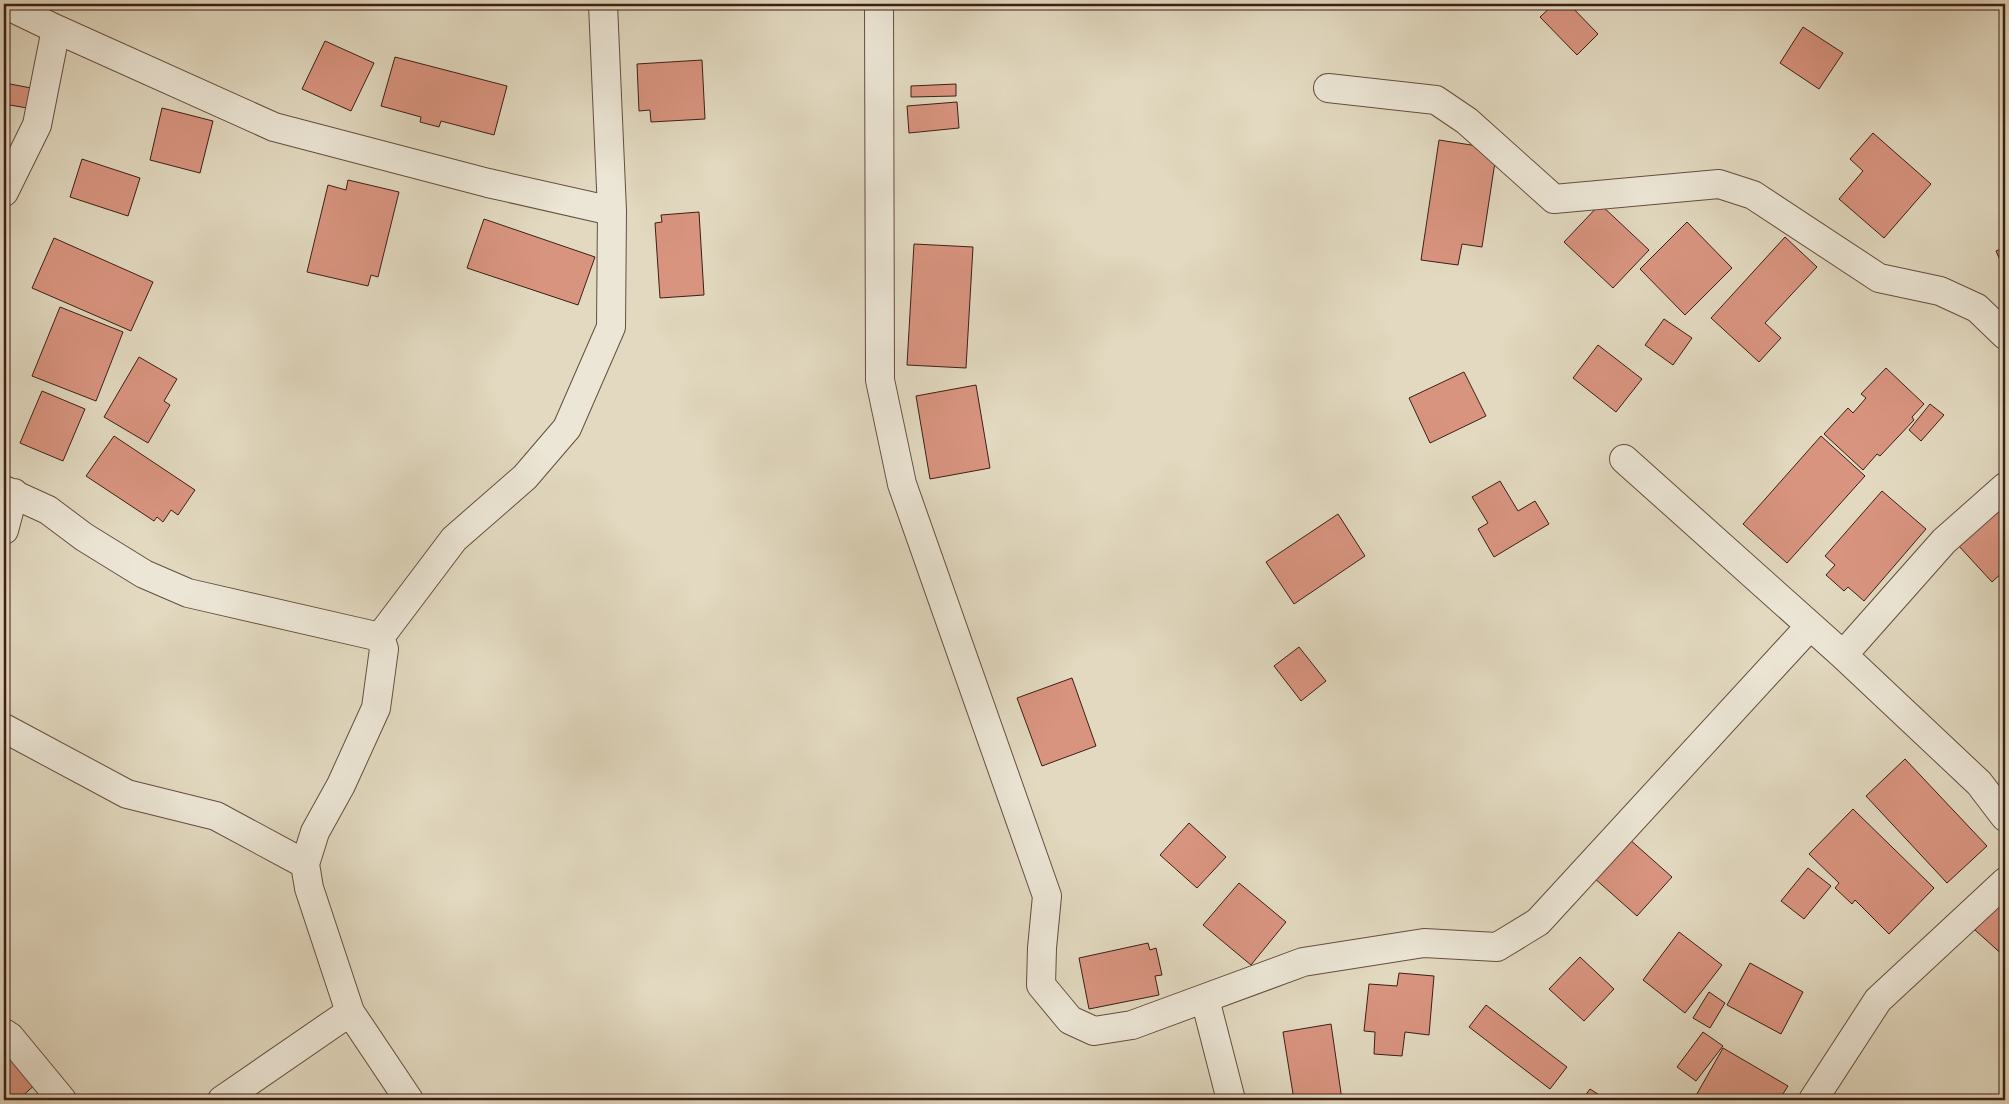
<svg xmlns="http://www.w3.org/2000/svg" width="2009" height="1104" viewBox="0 0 2009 1104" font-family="'IM FELL English',serif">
	<rect width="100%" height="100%" fill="#e2d9c0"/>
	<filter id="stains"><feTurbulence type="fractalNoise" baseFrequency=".004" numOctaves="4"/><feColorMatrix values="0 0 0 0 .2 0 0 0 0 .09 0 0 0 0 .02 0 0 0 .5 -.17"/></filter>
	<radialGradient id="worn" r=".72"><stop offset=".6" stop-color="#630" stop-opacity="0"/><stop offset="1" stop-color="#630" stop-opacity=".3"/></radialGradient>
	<!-- building -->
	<path fill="#d99480" stroke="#3c1f14" d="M41,4H65L63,10Z
		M1554,4H1569L1598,34L1577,55L1540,17Z
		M1803,27L1843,53L1819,89L1780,63Z
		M325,41L374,63L351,111L302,89Z
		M395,57L507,86L494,135L441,121L439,127L420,122L421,117L381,106Z
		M702,60L705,119L651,122L650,110L639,111L637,64Z
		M5,83L31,88L27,108L4,104Z
		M956,84V96L911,97V86Z
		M957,102L959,128L909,133L907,106Z
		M162,108L213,121L200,173L150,160Z
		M1873,133L1931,184L1884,238L1839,199L1863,171L1850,159Z
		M1439,140L1497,149L1482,247L1462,244L1458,265L1421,260Z
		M82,159L140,178L128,216L70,197Z
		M348,180L399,192L378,277L371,275L368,286L307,272L328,185L346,190Z
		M1600,204L1649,250L1613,288L1564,242Z
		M699,212L704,295L660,298L655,223L662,222L661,215Z
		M484,219L595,257L578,305L467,268Z
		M1687,222L1732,268L1685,315L1640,269Z
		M1785,237L1817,267L1765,323L1781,338L1759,362L1711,318Z
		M54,238L153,282L131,331L32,288Z
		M914,244L973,247L966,368L907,365Z
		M2005,247V271L1996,251Z
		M60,307L123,332L96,401L32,376Z
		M1664,319L1692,338L1673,365L1645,345Z
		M1598,345L1642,379L1616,412L1573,378Z
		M139,357L177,379L164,401L170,405L148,443L104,417Z
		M1886,368L1924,404L1912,417L1914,420L1880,456L1877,454L1863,470L1824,434L1848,408L1853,413L1866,398L1861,394Z
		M1464,372L1486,416L1430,443L1409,398Z
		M976,385L990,468L930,479L916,396Z
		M42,391L85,409L63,461L20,443Z
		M1930,404L1944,415L1921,441L1909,430Z
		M114,436L195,490L178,515L171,510L163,522L157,517L154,521L86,476Z
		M1821,436L1865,476L1787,563L1743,524Z
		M1500,481L1518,511L1535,501L1549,524L1494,557L1478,529L1488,523L1472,497Z
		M1882,491L1926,529L1864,601L1848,587L1844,591L1826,575L1835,565L1825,556Z
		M2005,499V570L1992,582L1957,544Z
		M1338,514L1365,556L1294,604L1266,562Z
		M1299,647L1326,681L1301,701L1274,666Z
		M1072,678L1096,746L1042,766L1017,698Z
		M1905,759L1987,846L1947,883L1866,796Z
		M1853,809L1934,888L1889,934L1855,900L1852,904L1835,888L1839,883L1809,854Z
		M1189,823L1226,857L1197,888L1160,855Z
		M1628,838L1672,877L1637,916L1593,877Z
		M1808,868L1831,886L1804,919L1781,901Z
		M1239,883L1286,922L1251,965L1203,925Z
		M2005,895V957L1975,930Z
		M1679,932L1722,965L1685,1013L1643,980Z
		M1148,943L1150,950L1156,948L1162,975L1155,976L1159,995L1089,1009L1079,958Z
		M1580,957L1614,989L1584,1021L1549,989Z
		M1750,963L1803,992L1781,1034L1727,1005Z
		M1399,973L1434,976L1429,1035L1405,1032L1402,1056L1374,1054L1375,1032L1364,1031L1369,984L1397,986Z
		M1709,992L1725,1003L1710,1028L1693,1018Z
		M1486,1005L1567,1067L1550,1089L1469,1027Z
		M1331,1024L1342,1100H1294L1283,1032Z
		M1703,1032L1723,1046L1696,1081L1677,1067Z
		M4,1046L38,1082L18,1100H4Z
		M1723,1048L1788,1086L1779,1100H1697L1694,1099Z
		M1590,1089L1607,1100H1582Z"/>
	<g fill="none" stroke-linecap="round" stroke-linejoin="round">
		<defs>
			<path id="street" d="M4,4L56,29
				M879,4L880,380L902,484L1047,896L1042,948L1041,985L1070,1020L1094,1031L1132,1025L1303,962L1424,943L1497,947L1538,922L1810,626
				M1328,88L1436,100L1467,121L1554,199L1719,184L1753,195L1879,278L1940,291L1977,308L2005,335
				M4,192L37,125L56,29L274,127L488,183L612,211
				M1624,459L1843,655L1979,783L2005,817
				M4,490L48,510L84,537L144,574L188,593L380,637L454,539L525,477L567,428L611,327L612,211L603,4
				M4,530L14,493
				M380,637L384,649L376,708L341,785L315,832L305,864L309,888L350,1012L409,1100
				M1843,655L1944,541L2005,487
				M4,728L127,794L216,816L305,864
				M1205,999L1231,1100
				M4,1033L10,1037L62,1100
				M222,1100L350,1012
				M1813,1100L1878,1000L2005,882"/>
		</defs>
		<!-- street casing -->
		<use href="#street" stroke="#664e3f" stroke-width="30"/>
		<!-- street -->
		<use href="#street" stroke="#ece6d6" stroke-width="28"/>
	</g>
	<!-- margin -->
	<rect width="2009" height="1104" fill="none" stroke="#e2d9c0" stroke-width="20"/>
	<rect x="5" y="5" width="1999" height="1094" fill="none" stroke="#3c1f14" stroke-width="2.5"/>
	<rect x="10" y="10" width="1989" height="1084" fill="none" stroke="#3c1f14"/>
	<rect width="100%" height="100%" filter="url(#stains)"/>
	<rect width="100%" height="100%" fill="url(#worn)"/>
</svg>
